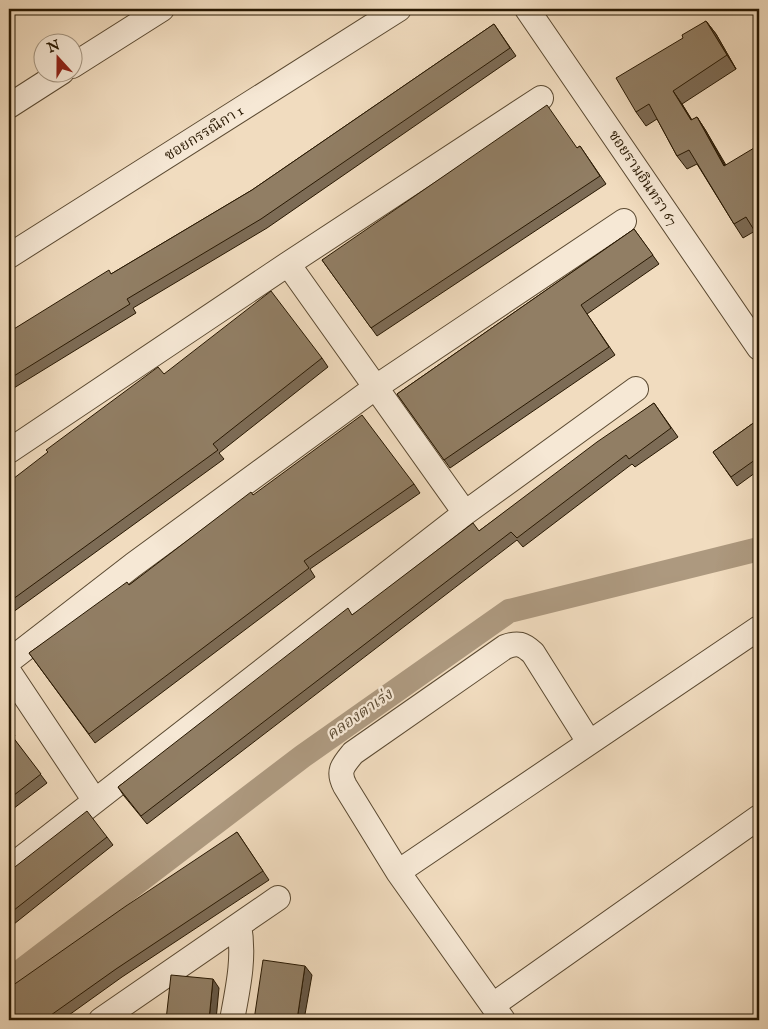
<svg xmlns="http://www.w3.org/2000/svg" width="768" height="1029" viewBox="0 0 768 1029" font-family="'IM FELL English','Noto Serif Thai',serif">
	<rect width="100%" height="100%" fill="#f1dcbf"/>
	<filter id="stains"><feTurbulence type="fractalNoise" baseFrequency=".004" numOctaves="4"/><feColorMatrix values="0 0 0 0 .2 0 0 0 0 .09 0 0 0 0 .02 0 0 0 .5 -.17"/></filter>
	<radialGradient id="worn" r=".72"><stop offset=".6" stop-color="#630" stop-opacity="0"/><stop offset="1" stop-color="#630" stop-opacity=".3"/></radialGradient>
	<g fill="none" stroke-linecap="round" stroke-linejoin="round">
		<!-- canal -->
		<path stroke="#ad997f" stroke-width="24" d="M9,980L303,756L509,611L759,549"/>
		<defs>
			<path id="minor" d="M527,9L759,348
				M72,66L162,9
				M9,106L62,72
				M9,256L399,9
				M288,264L465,513
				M9,451L288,264L541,98
				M9,661L133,565L376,387L624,221
				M9,672L95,801
				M9,868L465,513L636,389
				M398,872L759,628
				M493,1005L759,817
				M101,1020L278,898
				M232,1020C238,988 245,957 239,925
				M503,1020L398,872L345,786C337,771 343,765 353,753L505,647C518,642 523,644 533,653L589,742"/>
		</defs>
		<!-- minor casing -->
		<use href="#minor" stroke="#5a4931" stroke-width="26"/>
		<!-- minor -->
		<use href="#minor" stroke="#f6e8d5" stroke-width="24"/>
	</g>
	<!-- wall -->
	<path fill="#7d6c56" stroke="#281802" d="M706,21L716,34L736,69L682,104L692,120L697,117L706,131L726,165L755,231L743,238L734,224L697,164L687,169L677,156L657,119L646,126L636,112L683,38Z
		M494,24L516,56L267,228L133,308L136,313L9,391V332L111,274L252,190Z
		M580,146L606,184L377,336L322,260L577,148Z
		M634,229L659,264L587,314L615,355L450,468L397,394Z
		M322,358L328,367L219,453L224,459L9,615V482L164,374Z
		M654,403L678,437L635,467L632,464L523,547L517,540L147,824L124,796L118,787L352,615L479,531Z
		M759,419V470L737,486L713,452Z
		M414,484L420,493L310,569L315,577L95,743L29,653L129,585L253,495Z
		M9,727L15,736L13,738L47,783L9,812Z
		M237,832L269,880L122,977L62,1020H9Z
		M107,837L113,845L9,928V871Z"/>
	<!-- shaded-wall -->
	<path fill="#665846" stroke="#281802" d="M706,21L716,34L736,69L727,55Z
		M673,91L682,104L700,134L691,120Z
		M697,117L706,131L733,180L724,166Z
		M305,966L312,975L304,1020H297Z
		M213,979L219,988L216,1020H209Z"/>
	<!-- building -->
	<path fill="#917e64" stroke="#281802" d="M706,21L727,55L673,91L691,120L697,117L724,166L759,145V238L746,217L734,224L689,150L677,156L649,104L636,112L616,78L683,38L682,35Z
		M494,24L510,48L261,219L127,299L130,304L9,379V332L109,270L111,274L252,190Z
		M547,105L577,148L580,146L600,176L371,328L322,260Z
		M634,229L653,255L581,305L609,347L444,460L397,394Z
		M271,291L322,358L213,444L218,450L9,602V482L48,452L46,450L158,367L164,374Z
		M654,403L671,428L629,459L626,455L517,538L511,532L141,816L118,787L348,608L352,615L473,523L479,531L597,442Z
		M362,415L414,484L304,561L309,568L89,734L29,653L127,582L129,585L251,492L253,495Z
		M759,419V457L731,477L713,452Z
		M9,732L41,774L9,799Z
		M87,811L107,837L9,914V871L11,870Z
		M237,832L263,871L116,969L44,1020H9V988L126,906Z
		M263,960L305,966L297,1020H254Z
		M171,975L213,979L209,1020H166Z"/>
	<g text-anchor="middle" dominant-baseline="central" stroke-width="4.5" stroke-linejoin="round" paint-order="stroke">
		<!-- street labels -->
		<g font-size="15" fill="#281802" stroke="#f6e8d5">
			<text transform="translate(204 133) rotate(-32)">ซอยกรรณิกา 1</text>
			<text transform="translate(643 178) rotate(56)">ซอยรามอินทรา 67</text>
		</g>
		<!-- water labels -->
		<g font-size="16" font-style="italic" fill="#5d4c34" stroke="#f6e8d5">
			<text transform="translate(360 715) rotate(-35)">คลองตาเร่ง</text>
		</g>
	</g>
	<!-- margin -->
	<rect width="768" height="1029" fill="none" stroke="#f1dcbf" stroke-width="30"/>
	<rect x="10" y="10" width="748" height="1009" fill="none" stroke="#281802" stroke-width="2.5"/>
	<rect x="15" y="15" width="738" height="999" fill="none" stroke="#281802"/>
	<!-- north arrow -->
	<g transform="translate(58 58) rotate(339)"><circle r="24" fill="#f6e8d5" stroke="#a49581"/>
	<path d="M0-4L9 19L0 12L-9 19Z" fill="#8f2418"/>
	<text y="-8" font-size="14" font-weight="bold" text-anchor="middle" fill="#281802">N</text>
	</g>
	<rect width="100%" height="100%" filter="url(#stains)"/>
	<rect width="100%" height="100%" fill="url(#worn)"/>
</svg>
